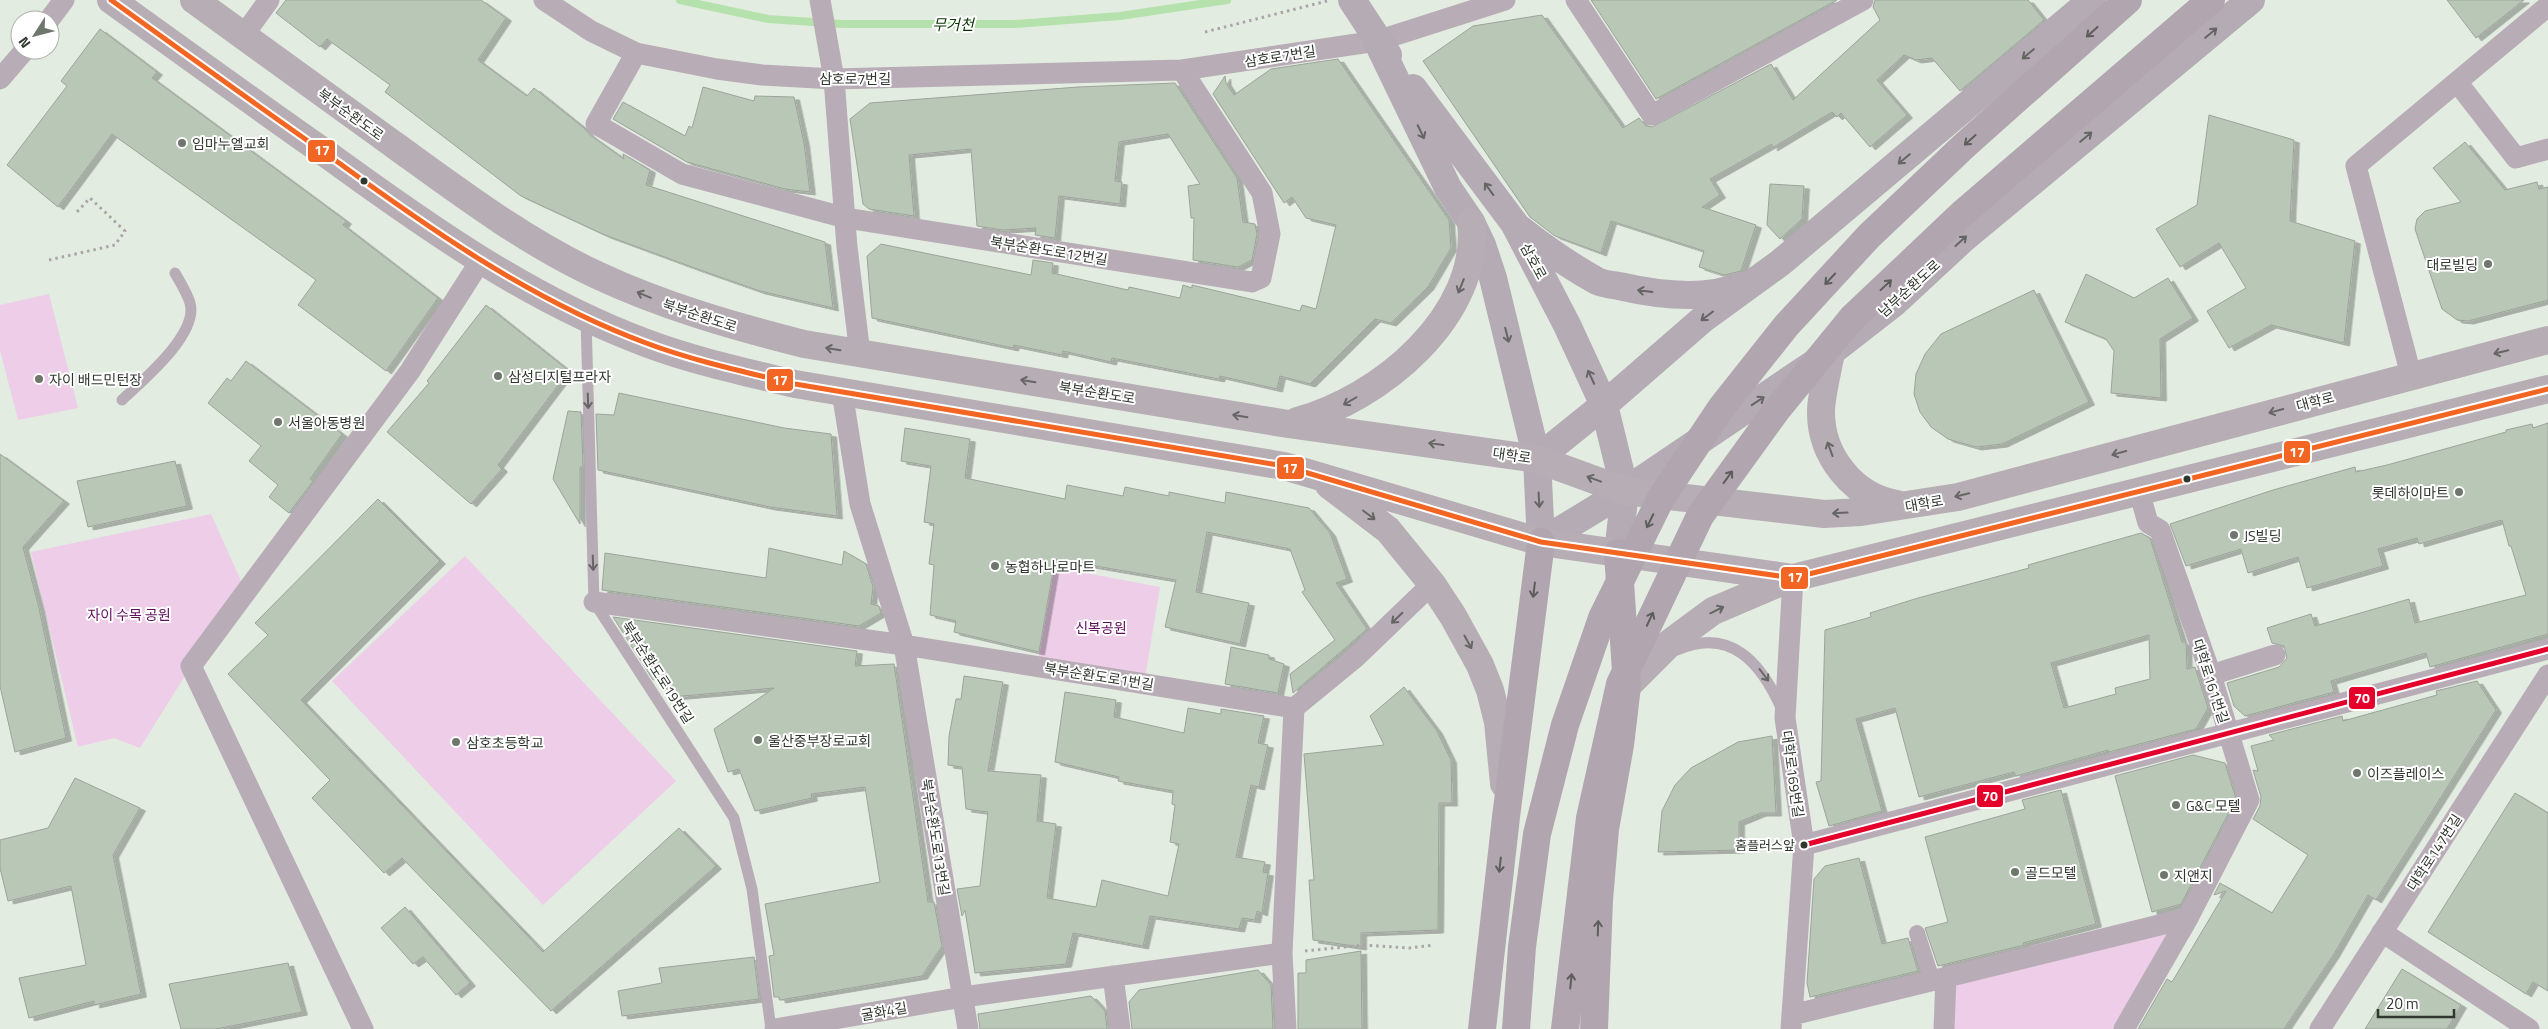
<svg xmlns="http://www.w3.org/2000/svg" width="2548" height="1029" viewBox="0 0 2548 1029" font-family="'Titillium Web','Noto Sans KR',sans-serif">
	<defs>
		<filter id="shadow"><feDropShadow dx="5.5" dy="3" stdDeviation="0" flood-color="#0004"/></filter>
	</defs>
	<rect width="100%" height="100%" fill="#e3ece1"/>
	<!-- green -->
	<path fill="#edcde8" d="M49,294L78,408L18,420L0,350V305Z
		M211,514L246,592L191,666L140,748L114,738L78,747L31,552Z
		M465,556L676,781L543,905L332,681Z
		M1053,567L1160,587L1144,684L1037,666Z
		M2188,918L2124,1029H1944L1946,977Z"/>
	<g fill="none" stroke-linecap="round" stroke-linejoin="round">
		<!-- stream -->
		<path stroke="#b5e1ac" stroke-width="8" d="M680,0L768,19L843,24H1015L1120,16L1227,0"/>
	</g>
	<!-- building -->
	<path fill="#b9c8b6" stroke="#9da39b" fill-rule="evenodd" filter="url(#shadow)" d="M286,0H481L506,18L478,60L527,96L534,88L584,128L590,135L624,159L623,154L650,170L646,185L825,242L833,308L760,291L700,270L605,235L521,196L385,92L390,85L327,39L320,47L276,13Z
		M1591,0H1837L1656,99Z
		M1875,0H2028L2044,20L1960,91L1932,58L1916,60L1904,55L1877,80L1907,115L1870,147L1841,113L1837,117L1832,112L1772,148V144L1710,179L1720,195L1702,207L1756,225L1741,271L1724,275L1699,267L1704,251L1611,221L1601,253L1555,236L1530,217L1423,61L1473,26L1542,15L1623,128L1639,118L1646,126L1652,127L1771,64L1793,100L1880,20L1873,7Z
		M2447,0H2524L2476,38Z
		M100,29L157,72L152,78L346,221L343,225L438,298L386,371L298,305L316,280L112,134L58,207L7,165L67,86L61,81Z
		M1338,59L1449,220L1451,248L1428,287L1391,323L1375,319L1310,384L1280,376L1277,389L1220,376L1219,379L1112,358L1111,362L1063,351L1062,355L1014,345L1013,348L872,318L867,256L881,244L1031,275L1033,260L1053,263L1052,273L1128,290L1129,287L1180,298L1183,285L1192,288V285L1300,311L1302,305L1316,309L1336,225L1306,218L1292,197L1284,203L1213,94L1225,76L1226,83L1234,95L1271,69Z
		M1175,83L1237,178L1243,222L1255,224L1257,234L1252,260L1238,267L1193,260L1194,218H1191L1188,186L1200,184L1168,134L1119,142L1115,181L1122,182L1120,204L1059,196L1055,238L1035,235L1036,228L1003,230L977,226L971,149L909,155L914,216L869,209L863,204L850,119L870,103L1078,87Z
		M703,87L754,101L755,96L794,97L804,143L810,192L785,189L687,162L613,119L623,102L685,136L689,126L692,128Z
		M2209,115L2294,140L2290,221L2355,241L2344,343L2271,325L2229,348L2207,311L2246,288L2219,243L2180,267L2156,229L2197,205Z
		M2465,142L2505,190L2537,182L2539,189L2548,187V300L2468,321L2457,320L2442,309L2415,229L2417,219L2425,211L2461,202L2433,168Z
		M1770,184L1804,186L1802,219L1780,239L1767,225Z
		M2086,274L2134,298L2168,278L2193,318L2160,339L2161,398L2111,393L2114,351L2106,339L2065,322Z
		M2034,290L2089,402L2002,444L1976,447L1948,439L1931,427L1920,412L1914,394L1916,374L1925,354L1941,334Z
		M486,305L569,371L498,465L502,469L471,504L387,432L429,383L427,381Z
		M246,361L342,434L310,479L313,481L289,513L269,497L278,485L249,461L261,446L208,403L227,378L231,381Z
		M619,393L784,428L831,434L837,516L770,507L598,470L596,414L614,415Z
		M568,411L581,412L583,467H580V524L553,479Z
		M2548,423V634L2430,667L2426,653L2331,681L2334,692L2245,716L2234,706L2227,683L2279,667L2287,658L2284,646L2272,643L2267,628L2311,614L2315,626L2409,599L2415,623L2526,595L2511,546H2509L2502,520L2419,544L2417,538L2378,549L2383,566L2307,588L2298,557L2248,573L2241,549L2186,566L2170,524L2273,490L2355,467L2356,472L2387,465L2506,432V430L2532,424L2533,428Z
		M905,428L970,439L965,478L1065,499L1067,485L1123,496L1125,487L1169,496V492L1225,503L1226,492L1309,508L1330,533L1347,579L1336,583L1367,629L1293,693L1290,674L1335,640L1302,592L1305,590L1290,549L1207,532L1196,592L1249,603L1240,644L1165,627L1176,580L1055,559L1039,652L954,632L956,621L930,615L934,565L929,564L934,524L924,522L931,466L901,461Z
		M0,454L64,501L23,547L39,608L66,738L15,752L0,686Z
		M175,461L187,506L88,527L77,481Z
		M378,499L440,561L301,700L543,952L679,828L716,866L551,1011L402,858L384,873L312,798L330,780L228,674L268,635L255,623Z
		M2141,533L2150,538L2182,642H2186L2187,669L2195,667L2208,708L2196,729L2109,752L2108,750L2016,776L2014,772L1919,797L1895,708L1856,719L1882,811L1829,826L1816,782L1821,781L1825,630L1871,617L1870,613L1918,598L2029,568L2028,565ZM2149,635L2150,679L2115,688L2116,694L2064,708L2051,663Z
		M769,548L842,565L844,551L866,564L873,587L871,604L879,606L881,613L859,626L602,590L605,553L766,578Z
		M613,617L857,651L855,666L894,664L928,902H934L942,946L922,976L780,1000L779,997H774L769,956L774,955L765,904L880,882L865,787L811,794L812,798L755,811L739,769L728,772L714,729L774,688L671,697L661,678L653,680Z
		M1231,647L1269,655V659L1284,664L1278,693L1225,684Z
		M964,676L1003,682L988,771L1041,775L1037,821L1056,824L1047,898L1096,907L1102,880L1168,896L1179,844L1170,842L1175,805L1172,804L1173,791L1118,781L1119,777L1055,762L1065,692L1116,700L1114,717L1184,733L1188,708L1221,714V709L1264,716L1258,743L1268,745L1259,787L1251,785L1236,857L1265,862L1263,872L1268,873L1262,913L1257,911L1255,920L1242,918L1239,929L1150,916L1143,946L1073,933L1066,964L975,973L965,910L962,916L957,889L980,886L988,812L966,809L962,767L948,765L949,736L956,699H961Z
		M2477,681L2496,710L2376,900L2368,895L2334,954L2284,1029H2138L2167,979L2172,982L2226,891L2214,895L2220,883L2272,913L2308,855L2253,819L2260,806L2261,797L2253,770L2258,771L2251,746L2274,740L2269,735L2342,716L2343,721L2437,695L2436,691Z
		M1404,687L1437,731L1451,760L1452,803H1439L1438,930L1361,933V947L1313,940L1309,880H1314L1304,754L1384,745L1370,716Z
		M1772,736L1776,813H1761L1739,822V850L1658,852L1662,811L1675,785L1691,768L1738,742Z
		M2193,755L2225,763L2236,799L2181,904L2152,912L2115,776Z
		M75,778L140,808L113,855L141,994L94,1005V1001L29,1018L19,978L86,965L71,886L8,901L0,868V840L48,828Z
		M2061,790L2096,924L2023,943L2024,945L1938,966L1925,928L1948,922L1925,837L2025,809L2022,800Z
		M2515,793L2548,813V991L2533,982L2526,994L2428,932Z
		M1859,858L1882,944L1908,938L1918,971L1810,997L1807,983L1814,879L1825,866Z
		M405,907L470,983L456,995L423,957L413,964L381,928Z
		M1361,951L1362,1029H1298V973H1306V960Z
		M754,957L759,999L622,1016L618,991L662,983L659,968Z
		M288,963L302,1012L216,1029H181L169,984Z
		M2402,969L2461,1005L2447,1029H2365Z
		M1258,970L1271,985L1273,1029H1132L1129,1002L1139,990Z
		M1091,996L1105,1011L1107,1029H980L978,1014Z"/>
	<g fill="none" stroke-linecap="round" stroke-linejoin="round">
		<!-- path -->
		<path stroke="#aba5a9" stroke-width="3" stroke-dasharray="2.5 4" stroke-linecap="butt" d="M1205,32L1327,1
			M49,260L115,245L125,231L90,198L76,213
			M1305,951L1363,945L1409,948L1434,945"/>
		<!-- service -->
		<path stroke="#b8acb6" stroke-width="11" d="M586,319L594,602L734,818L752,889L771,1029
			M122,400C142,381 199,334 190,303C187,293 180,282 175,273
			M1677,650C1731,626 1762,664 1782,710"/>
		<!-- pedestrian -->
		<path stroke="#b8acb6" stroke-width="16" d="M1917,933L1932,980"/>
		<!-- minor -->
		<path stroke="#b8acb6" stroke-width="21" d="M544,0L591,31L636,53L717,69L762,75L834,79L1182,70L1377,41L1505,0
			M820,0L834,79L847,247L860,354
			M1576,0L1652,115L1863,0
			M49,20L64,0
			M243,36L269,0
			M636,53L596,124L682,174L846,218L1252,282L1261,278L1270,234L1262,193L1182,70
			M0,79L25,50
			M2457,82L2516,158L2548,149
			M2411,375L2356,166L2548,6
			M842,392L860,504L904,645L968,1029
			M594,602L904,645L1294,708
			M2211,675L2275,655
			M1804,845L2548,649
			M2382,932L2529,1029
			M1113,976L1120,1029
			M1792,1015L2188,918
			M363,1029L191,666L410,371L481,260
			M775,1029L963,997L1282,953
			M1286,1029L1282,953L1294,708L1355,658L1432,584
			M1791,1029L1804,845L1785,718L1793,578
			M1944,1029L1946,977
			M2124,1029L2188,918L2249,800L2211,675L2160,530L2148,523L2139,491
			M2320,1029L2548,675"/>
		<!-- secondary -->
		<path stroke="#b5abb4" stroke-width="28" d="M1352,0L1388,55
			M1377,41L1448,188L1471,222L1482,245L1493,278L1537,459L1541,542L1625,491L1831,352L1894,303L1963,239L2251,0
			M1413,88L1514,223L1567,325L1604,405L1625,491L1618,553
			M1520,229C1544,248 1570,266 1597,281C1603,284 1612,285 1619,286C1658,295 1704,301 1741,286
			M1537,459L1604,405L1703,319L1780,263L2092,0"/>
		<!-- primary -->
		<path stroke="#b7adb5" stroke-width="28" d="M111,0C183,52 255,104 328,155C427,227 530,300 646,343C694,361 745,372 795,384L1284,466L1541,542L1793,578L2548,389
			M194,0C261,48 327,96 393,144C458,191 524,241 597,275C663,306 733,326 804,344L1288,424L1537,459L1625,491L1824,514L1861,512L1958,497L2548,340
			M1831,352C1828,370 1822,391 1821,410C1820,455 1853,497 1897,504
			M1297,421C1379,400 1482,315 1471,222
			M1329,485L1388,530L1432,584L1453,616L1480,665L1490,690L1498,722L1504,784
			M1627,686L1671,642L1713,611L1791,578"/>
		<!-- motorway -->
		<path stroke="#b1a6af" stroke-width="28" d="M1482,1029L1506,817L1541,542
			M1594,1029L1599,900L1605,829L1620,745L1627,686L1618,553"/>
		<!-- motorway-bridge -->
		<path stroke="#b1a6af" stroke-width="28" d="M1516,1029L1522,947L1537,834L1565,725L1602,618L1661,498L1721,408L1786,326L1869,236L1965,145L2128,0
			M1565,1029L1590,818L1620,684L1700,516L1776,411L1852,318L1964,212L2211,0"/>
		<defs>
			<path id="bus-1" d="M111,0C183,52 255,104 328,155C427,227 530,300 646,343C694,361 745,372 795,384L1284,466L1541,542L1793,578L2548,389"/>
			<path id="bus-2" d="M1804,845L2548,649"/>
		</defs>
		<!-- bus-1 casing -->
		<use href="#bus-1" stroke="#fff" stroke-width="9"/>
		<!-- bus-2 casing -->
		<use href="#bus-2" stroke="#fff" stroke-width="9"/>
		<!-- bus-1 -->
		<use href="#bus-1" stroke="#f26522" stroke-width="5"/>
		<!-- bus-2 -->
		<use href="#bus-2" stroke="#e4002b" stroke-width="5"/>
	</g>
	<!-- one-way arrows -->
	<defs><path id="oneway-shaft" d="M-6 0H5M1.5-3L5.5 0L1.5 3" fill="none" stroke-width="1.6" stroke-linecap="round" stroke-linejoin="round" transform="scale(1.25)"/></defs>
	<g stroke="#5d5e5c">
		<use href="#oneway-shaft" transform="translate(2092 32) rotate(138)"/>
		<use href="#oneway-shaft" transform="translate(1970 140) rotate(138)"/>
		<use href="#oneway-shaft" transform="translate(1830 279) rotate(133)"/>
		<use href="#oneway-shaft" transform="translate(1886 285) rotate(-43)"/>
		<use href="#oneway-shaft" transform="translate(1728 477) rotate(-54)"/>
		<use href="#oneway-shaft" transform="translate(1650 521) rotate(116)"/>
		<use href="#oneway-shaft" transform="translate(1534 590) rotate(97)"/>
		<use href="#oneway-shaft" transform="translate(1650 619) rotate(-65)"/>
		<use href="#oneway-shaft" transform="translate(1500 865) rotate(96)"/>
		<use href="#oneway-shaft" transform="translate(1598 928) rotate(-88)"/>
		<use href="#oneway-shaft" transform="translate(1571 981) rotate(-84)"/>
	</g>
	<g stroke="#656564">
		<use href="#oneway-shaft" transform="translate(2211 33) rotate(-40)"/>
		<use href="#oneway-shaft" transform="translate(2028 54) rotate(140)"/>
		<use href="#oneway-shaft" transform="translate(1421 132) rotate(64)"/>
		<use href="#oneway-shaft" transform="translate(2086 137) rotate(-40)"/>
		<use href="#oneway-shaft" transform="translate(1904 159) rotate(140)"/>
		<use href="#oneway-shaft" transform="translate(1489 189) rotate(-126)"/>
		<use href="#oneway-shaft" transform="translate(1961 241) rotate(-42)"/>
		<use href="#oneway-shaft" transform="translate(1645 291) rotate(-173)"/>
		<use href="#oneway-shaft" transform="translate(1707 316) rotate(143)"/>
		<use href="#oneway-shaft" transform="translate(1507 335) rotate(76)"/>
		<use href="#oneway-shaft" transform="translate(1591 377) rotate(-115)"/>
		<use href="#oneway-shaft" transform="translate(1758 401) rotate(-34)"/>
		<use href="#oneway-shaft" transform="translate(1539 500) rotate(87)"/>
	</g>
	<g stroke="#666665">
		<use href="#oneway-shaft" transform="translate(1461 286) rotate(112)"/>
		<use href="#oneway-shaft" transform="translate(644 295) rotate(-157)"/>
		<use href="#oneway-shaft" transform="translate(833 349) rotate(-171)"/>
		<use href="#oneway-shaft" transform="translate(2501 352) rotate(166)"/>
		<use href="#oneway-shaft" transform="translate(1028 381) rotate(-171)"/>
		<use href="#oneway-shaft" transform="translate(588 401) rotate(88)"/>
		<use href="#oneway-shaft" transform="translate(1350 401) rotate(150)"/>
		<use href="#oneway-shaft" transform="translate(2276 411) rotate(165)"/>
		<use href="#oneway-shaft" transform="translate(1240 416) rotate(-171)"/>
		<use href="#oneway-shaft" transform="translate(1436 444) rotate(-172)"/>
		<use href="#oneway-shaft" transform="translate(1830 449) rotate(-110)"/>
		<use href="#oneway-shaft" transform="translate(2119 453) rotate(165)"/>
		<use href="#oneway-shaft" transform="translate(1594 479) rotate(-160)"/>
		<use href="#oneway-shaft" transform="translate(1962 495) rotate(166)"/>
		<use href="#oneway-shaft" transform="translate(1840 513) rotate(177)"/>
		<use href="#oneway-shaft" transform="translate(1369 515) rotate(37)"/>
		<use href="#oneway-shaft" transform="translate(593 563) rotate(88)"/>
		<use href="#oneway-shaft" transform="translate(1717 610) rotate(-26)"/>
		<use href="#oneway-shaft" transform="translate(1397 618) rotate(136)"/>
		<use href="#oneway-shaft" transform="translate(1468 642) rotate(61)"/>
		<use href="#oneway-shaft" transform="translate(1764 675) rotate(53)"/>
	</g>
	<!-- markers -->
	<g fill="#6f766d" stroke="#fff" stroke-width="2">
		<circle cx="182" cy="143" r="5"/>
		<circle cx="2488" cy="264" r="5"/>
		<circle cx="498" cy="376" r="5"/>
		<circle cx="39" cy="379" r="5"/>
		<circle cx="278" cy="422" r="5"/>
		<circle cx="2459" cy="492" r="5"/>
		<circle cx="2234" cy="535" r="5"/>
		<circle cx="995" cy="566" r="5"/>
		<circle cx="758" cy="740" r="5"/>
		<circle cx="456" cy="742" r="5"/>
		<circle cx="2357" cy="773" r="5"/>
		<circle cx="2176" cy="805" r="5"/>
		<circle cx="2015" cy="872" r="5"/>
		<circle cx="2164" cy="875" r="5"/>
	</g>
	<g fill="#30372f" stroke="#fff" stroke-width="2">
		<circle cx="364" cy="181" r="4.5"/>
		<circle cx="2187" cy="479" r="4.5"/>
		<circle cx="1804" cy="845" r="4.5"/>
	</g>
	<g text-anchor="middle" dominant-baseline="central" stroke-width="4" stroke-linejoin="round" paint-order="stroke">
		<!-- bus labels -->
		<g font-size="13" fill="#30372f" stroke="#fff" text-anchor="end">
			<text x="1795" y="845">홈플러스앞</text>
		</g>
		<!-- street labels -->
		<g font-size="14" fill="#30372f" stroke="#fff">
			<text transform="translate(1280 56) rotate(-9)">삼호로7번길</text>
			<text x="855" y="78">삼호로7번길</text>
			<text transform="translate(351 114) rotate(36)">북부순환도로</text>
			<text transform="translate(1049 250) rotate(9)">북부순환도로12번길</text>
			<text transform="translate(1534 261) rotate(62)">삼호로</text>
			<text transform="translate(1909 288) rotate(-42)">남부순환도로</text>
			<text transform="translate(700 315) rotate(18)">북부순환도로</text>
			<text transform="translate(1097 392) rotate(9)">북부순환도로</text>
			<text transform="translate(2315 401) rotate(-15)">대학로</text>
			<text transform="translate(1512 455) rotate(8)">대학로</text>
			<text transform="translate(1924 503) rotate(-10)">대학로</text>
			<text transform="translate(658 672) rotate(57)">북부순환도로19번길</text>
			<text transform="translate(1099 676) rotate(9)">북부순환도로1번길</text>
			<text transform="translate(2211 681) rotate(72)">대학로161번길</text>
			<text transform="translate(1793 774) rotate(82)">대학로169번길</text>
			<text transform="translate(936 837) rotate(81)">북부순환도로13번길</text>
			<text transform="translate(2434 852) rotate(-57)">대학로147번길</text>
			<text transform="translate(884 1011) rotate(-10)">굴화4길</text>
		</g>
		<!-- poi labels -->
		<g font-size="14" fill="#30372f" stroke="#fff" text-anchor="start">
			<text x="192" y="143">임마누엘교회</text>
			<text x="2478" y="264" text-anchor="end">대로빌딩</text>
			<text x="508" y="376">삼성디지털프라자</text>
			<text x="49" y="379">자이 배드민턴장</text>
			<text x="288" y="422">서울아동병원</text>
			<text x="2449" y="492" text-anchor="end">롯데하이마트</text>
			<text x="2244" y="535">JS빌딩</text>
			<text x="1005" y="566">농협하나로마트</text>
			<text x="768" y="740">울산중부장로교회</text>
			<text x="466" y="742">삼호초등학교</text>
			<text x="2367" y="773">이즈플레이스</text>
			<text x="2186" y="805">G&amp;C 모텔</text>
			<text x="2025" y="872">골드모텔</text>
			<text x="2174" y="875">지앤지</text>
		</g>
		<!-- park labels -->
		<g font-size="14" fill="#5f0e5c" stroke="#fff">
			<text x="129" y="614">자이 수목 공원</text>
			<text x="1101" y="627">신복공원</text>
		</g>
		<!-- water labels -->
		<g font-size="15" font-style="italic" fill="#0a3304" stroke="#fff">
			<text x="953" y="24">무거천</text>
		</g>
	</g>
	<g stroke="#fff" stroke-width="2">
		<rect x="307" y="139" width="29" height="24" rx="5" fill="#f26522"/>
		<rect x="766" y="368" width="28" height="24" rx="5" fill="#f26522"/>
		<rect x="2283" y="440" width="28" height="24" rx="5" fill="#f26522"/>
		<rect x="1276" y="456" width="29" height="24" rx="5" fill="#f26522"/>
		<rect x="1780" y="566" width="29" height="24" rx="5" fill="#f26522"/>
		<rect x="2348" y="686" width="28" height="24" rx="5" fill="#e4002b"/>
		<rect x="1976" y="784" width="28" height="24" rx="5" fill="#e4002b"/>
	</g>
	<g font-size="14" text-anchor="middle" font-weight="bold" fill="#fff">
		<text x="322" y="155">17</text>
		<text x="780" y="385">17</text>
		<text x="2297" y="457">17</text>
		<text x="1290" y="473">17</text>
		<text x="1795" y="582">17</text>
		<text x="2362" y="703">70</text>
		<text x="1990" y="801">70</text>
	</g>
	<!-- north arrow -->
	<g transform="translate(35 35) rotate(234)"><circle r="24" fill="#ffffff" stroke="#acafac"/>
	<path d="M0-4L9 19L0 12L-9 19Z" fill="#6f766d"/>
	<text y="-8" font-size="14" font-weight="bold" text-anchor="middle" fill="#30372f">N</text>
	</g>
	<!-- scale -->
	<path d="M2378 1009v8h76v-8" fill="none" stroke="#30372f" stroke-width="2.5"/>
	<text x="2386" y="1009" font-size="15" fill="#30372f" stroke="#ffffff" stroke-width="4" paint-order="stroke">20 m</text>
</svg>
